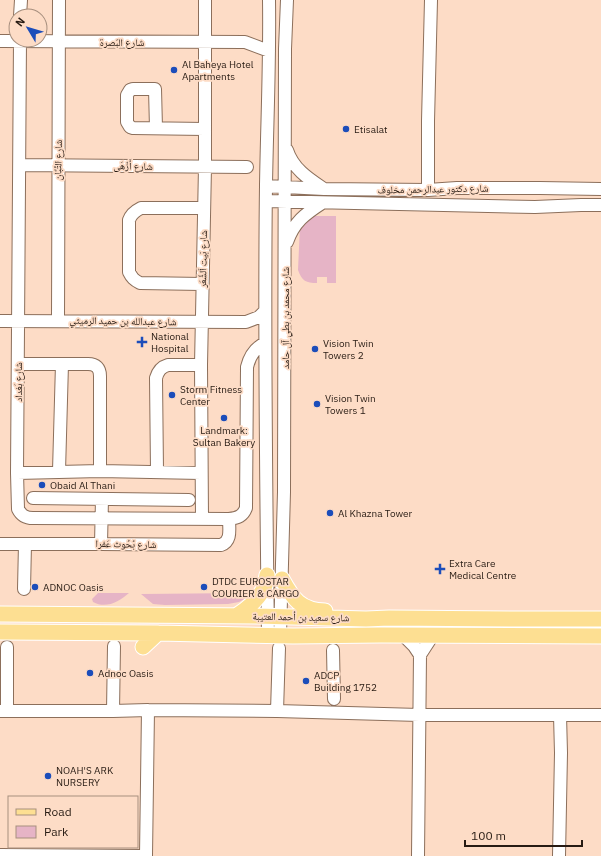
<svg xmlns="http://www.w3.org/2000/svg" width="601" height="856" viewBox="0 0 601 856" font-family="'IBM Plex Sans','Noto Naskh Arabic',sans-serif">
	<rect width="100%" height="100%" fill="#fddcc6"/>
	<!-- green -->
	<path fill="#e6b4c6" d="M311,216H336V283H327V277H317V283C306,283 302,281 298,270L300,226Z
		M98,593H129C119,602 106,609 93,602L92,599Z
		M245,593L248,597L239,602L228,604L165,605L153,604L141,594Z"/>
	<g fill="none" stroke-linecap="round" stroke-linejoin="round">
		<defs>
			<path id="minor" d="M20,16L21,0
				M20,40L17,473L18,509C21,515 25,518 33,518L229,519C238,518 243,516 246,508L247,367C250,355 255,348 265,343
				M0,41L245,42L269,51
				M156,128L155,89H133L130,90L127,95V122L130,127L133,128L205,129
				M287,150C293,169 309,179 324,189
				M20,165L247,167
				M266,186L324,189L428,190L457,188H540L601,189
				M428,190V121L431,0
				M266,201L535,207L581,205H601
				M287,242C294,222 305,214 322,203
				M202,284L140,283C134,280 132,278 129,272V220C131,214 135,211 141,208H204
				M0,321L246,322L259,317L265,311
				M58,321L59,0
				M18,364H88C96,364 100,368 100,376V471
				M59,471L62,364
				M157,471L156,378C158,371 161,367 168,365H201
				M17,473L100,471L201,473
				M33,498L189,500
				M202,519L201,365L205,167V0
				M0,544H101L221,545C232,541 229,529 229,519
				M101,544L102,499
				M24,589L25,544
				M268,635C266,485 264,335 266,185C267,123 270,62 269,0
				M280,635L284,492L285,49L287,0
				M403,635L414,646L420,655L418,856
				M7,647V711
				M333,650L334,699
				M420,655L433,635
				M0,711H113L148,710L277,711L419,715H601
				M113,711L114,646
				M277,711L279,648
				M0,855L143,856
				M146,856L148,710
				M559,856L561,753L560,715"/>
			<path id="major" d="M282,579C293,599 300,610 325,611
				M0,614L256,616L366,619L389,618L512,619H601
				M236,616C247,609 258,600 264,588C266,584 266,579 267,575
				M0,632L158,633L293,636L381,635L601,636
				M143,647L158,633"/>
		</defs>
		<!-- minor casing -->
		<use href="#minor" stroke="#8c6f5b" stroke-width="14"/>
		<!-- major casing -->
		<use href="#major" stroke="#fff" stroke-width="17"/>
		<!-- minor -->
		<use href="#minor" stroke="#fff" stroke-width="12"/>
		<!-- major -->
		<use href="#major" stroke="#fddf92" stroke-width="15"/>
	</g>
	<!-- markers -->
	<g fill="#1c4dba" stroke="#fddcc6" stroke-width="1.5">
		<circle cx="174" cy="70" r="4"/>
		<circle cx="346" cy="129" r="4"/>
		<path d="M140 336h4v4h4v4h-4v4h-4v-4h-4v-4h4z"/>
		<circle cx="315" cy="349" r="4"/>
		<circle cx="172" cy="395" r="4"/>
		<circle cx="317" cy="404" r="4"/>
		<circle cx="224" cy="418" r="4"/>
		<circle cx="42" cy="485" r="4"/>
		<circle cx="330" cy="513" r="4"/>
		<path d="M438 563h4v4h4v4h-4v4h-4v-4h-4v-4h4z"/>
		<circle cx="35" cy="587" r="4"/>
		<circle cx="204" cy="587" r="4"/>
		<circle cx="90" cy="673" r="4"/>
		<circle cx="306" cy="681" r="4"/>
		<circle cx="48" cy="776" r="4"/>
	</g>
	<g text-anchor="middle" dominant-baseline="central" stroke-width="3.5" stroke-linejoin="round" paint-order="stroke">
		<!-- street labels -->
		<g font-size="10" fill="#271b13" stroke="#fddcc6">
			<text x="122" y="42">شارع البَصرة</text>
			<text transform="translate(58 160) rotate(-89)">شارع التَّبَّان</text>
			<text transform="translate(133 166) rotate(1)">شارع أَزْهَى</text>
			<text transform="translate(433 189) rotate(-1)">شارع دكتور عبدالرحمن مخلوف</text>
			<text transform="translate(203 259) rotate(-89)">شارع بَيت اَلشَّعَر</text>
			<text transform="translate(285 318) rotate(-90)">شارع محمد بن بطي آل حامد</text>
			<text transform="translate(123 321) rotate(1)">شارع عبدالله بن حميد الرميثي</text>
			<text transform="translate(18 382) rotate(-90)">شارع بَغداد</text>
			<text transform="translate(126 544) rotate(1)">شارع بُحُوث عَفرا</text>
			<text transform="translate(301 617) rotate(1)">شارع سعيد بن أحمد العتيبة</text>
		</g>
		<!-- poi labels -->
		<g font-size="10" fill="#271b13" stroke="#fddcc6" text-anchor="start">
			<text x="182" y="64">Al Baheya Hotel<tspan x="182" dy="12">Apartments</tspan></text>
			<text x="354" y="129">Etisalat</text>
			<text x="151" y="336">National<tspan x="151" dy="12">Hospital</tspan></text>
			<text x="323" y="343">Vision Twin<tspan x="323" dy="12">Towers 2</tspan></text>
			<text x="180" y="389">Storm Fitness<tspan x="180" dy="12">Center</tspan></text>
			<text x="325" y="398">Vision Twin<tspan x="325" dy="12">Towers 1</tspan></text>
			<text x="224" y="430" text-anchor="middle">Landmark:<tspan x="224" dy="12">Sultan Bakery</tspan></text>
			<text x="50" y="485">Obaid Al Thani</text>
			<text x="338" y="513">Al Khazna Tower</text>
			<text x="449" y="563">Extra Care<tspan x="449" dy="12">Medical Centre</tspan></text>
			<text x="212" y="581">DTDC EUROSTAR<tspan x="212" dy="12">COURIER &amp; CARGO</tspan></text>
			<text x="43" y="587">ADNOC Oasis</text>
			<text x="98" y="673">Adnoc Oasis</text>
			<text x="314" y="675">ADCP<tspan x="314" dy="12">Building 1752</tspan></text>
			<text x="56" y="770">NOAH'S ARK<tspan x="56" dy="12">NURSERY</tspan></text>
		</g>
	</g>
	<!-- legend -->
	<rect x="8" y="796" width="130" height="52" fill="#fddcc6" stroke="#a78f7e"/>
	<rect x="16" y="809" width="20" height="6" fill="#fddf92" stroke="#a78f7e"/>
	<text x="44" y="816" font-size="12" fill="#271b13">Road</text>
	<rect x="16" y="826" width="20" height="12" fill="#e6b4c6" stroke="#a78f7e"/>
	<text x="44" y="836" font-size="12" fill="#271b13">Park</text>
	<!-- north arrow -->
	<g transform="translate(28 28) rotate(308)"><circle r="19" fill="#fddcc6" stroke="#a78f7e"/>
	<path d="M0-3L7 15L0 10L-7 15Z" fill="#1c4dba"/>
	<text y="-6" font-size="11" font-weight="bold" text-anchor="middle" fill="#271b13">N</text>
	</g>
	<!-- scale -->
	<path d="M465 840v6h117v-6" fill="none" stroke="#271b13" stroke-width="2"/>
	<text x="471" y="840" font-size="12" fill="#271b13" stroke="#fddcc6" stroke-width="3" paint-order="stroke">100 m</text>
</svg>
